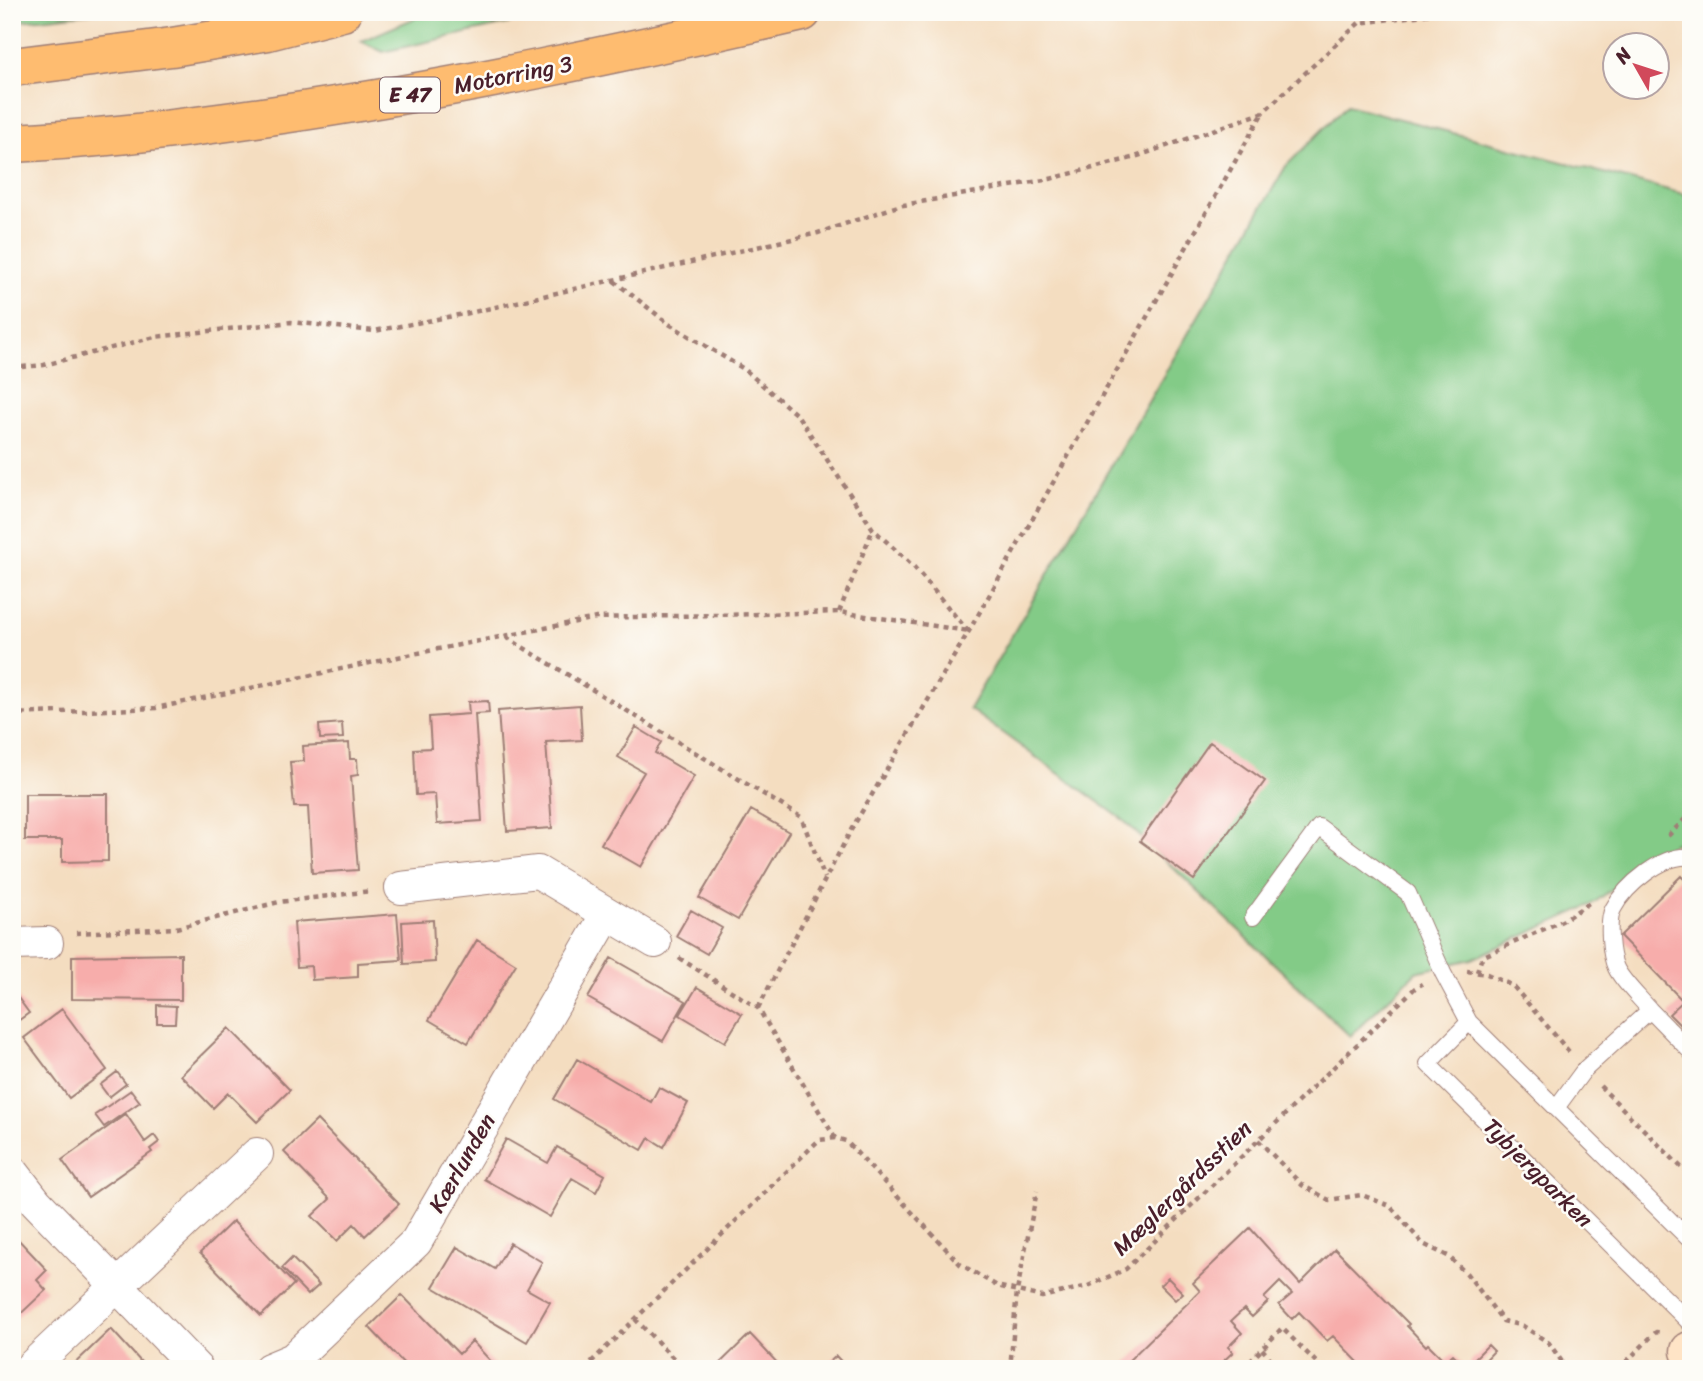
<svg xmlns="http://www.w3.org/2000/svg" width="1703" height="1381" viewBox="0 0 1703 1381" font-family="Sriracha,sans-serif">
	<rect width="100%" height="100%" fill="#fdfcf7"/>
	<filter id="ink" filterUnits="userSpaceOnUse"><feTurbulence type="fractalNoise" baseFrequency=".0143" numOctaves="2"/><feDisplacementMap in="SourceGraphic" scale="14" xChannelSelector="R" yChannelSelector="G"/><feConvolveMatrix kernelMatrix="1 2 1 2 8 2 1 2 1" color-interpolation-filters="sRGB"/></filter>
	<filter id="wash" filterUnits="userSpaceOnUse"><feTurbulence type="fractalNoise" baseFrequency=".00686" numOctaves="4" result="noise"/><feDisplacementMap in="SourceGraphic" scale="28" xChannelSelector="R" yChannelSelector="G"/><feGaussianBlur stdDeviation="1.57" result="paint"/><feColorMatrix in="noise" values="0 0 0 0 0 0 0 0 0 0 0 0 0 0 0 0 0 1.4 0 .05"/><feComposite in="paint" operator="in"/></filter>
	<g filter="url(#wash)">
		<rect width="100%" height="100%" fill="#f4ddc0"/>
		<!-- green -->
		<path fill="#83cb87" stroke="#667559" stroke-width="2" d="M12,12H101L12,22Z
			M429,12H558L383,52L361,41Z
			M1347,105L1691,196V845L1674,843L1591,905L1472,959L1416,972L1350,1036L1122,819L969,709L1286,166Z"/>
		<g id="blocks">
			<!-- building -->
			<path fill="#f7adab" d="M488,701L489,713L475,714L482,821L437,824L435,794L416,795L414,749L431,748L429,717L469,714L468,702Z
				M580,705L582,740L546,742L552,828L507,831L498,711Z
				M342,723L343,738L320,739L319,725Z
				M636,727L661,742L655,753L694,776L641,867L601,844L644,772L618,757Z
				M1210,742L1265,781L1194,880L1140,841Z
				M349,743L350,759H357L358,775L351,776L358,870L312,873L308,807H294L290,762L304,761L303,746Z
				M25,794H108V861L62,862V840H25Z
				M751,810L789,832L738,920L699,898Z
				M1681,876L1691,886V1036L1669,1014L1683,1001L1620,936Z
				M12,879H15L16,902H12Z
				M691,910L722,928L707,954L676,936Z
				M397,914L401,960L358,963V977L312,980L311,966L297,967L294,922Z
				M433,920L435,962L404,964L402,922Z
				M477,940L516,964L468,1043L429,1020Z
				M181,954V1000L72,999V956Z
				M611,958L686,1001L663,1041L588,998Z
				M697,987L742,1014L725,1042L680,1015Z
				M16,995L29,1013L12,1025V998Z
				M157,1005L176,1006L175,1023H157Z
				M62,1009L107,1070L69,1098L24,1038Z
				M229,1028L290,1090L257,1122L228,1093L213,1108L181,1075Z
				M577,1059L651,1102L659,1087L688,1103L664,1147L649,1138L642,1150L554,1099Z
				M117,1072L126,1084L109,1097L100,1085Z
				M131,1090L140,1102L104,1127L95,1115Z
				M126,1114L145,1142L154,1135L159,1142L150,1149L152,1152L88,1197L62,1160Z
				M317,1120L399,1204L365,1236L354,1224L337,1241L312,1216L330,1199L284,1152Z
				M506,1139L548,1163L557,1147L605,1175L596,1192L572,1178L550,1217L484,1179Z
				M233,1221L294,1284L261,1316L200,1253Z
				M1250,1228L1300,1284L1335,1249L1409,1324L1407,1326L1426,1346L1428,1344L1445,1361L1453,1354L1466,1367L1488,1345L1494,1351L1477,1369H1354L1360,1364L1333,1336L1327,1341L1299,1312L1292,1319L1279,1305L1292,1294L1280,1282L1264,1298L1268,1302L1252,1317L1244,1309L1231,1321L1242,1333L1228,1347L1233,1352L1215,1369H1120L1200,1291L1193,1283Z
				M16,1237L47,1270L37,1280L46,1290L12,1322V1240Z
				M510,1243L542,1262L527,1289L550,1302L527,1342L433,1287L457,1247L495,1269Z
				M292,1258L319,1285L308,1295L282,1268Z
				M1168,1278L1183,1293L1175,1300L1160,1285Z
				M402,1295L459,1354L472,1341L498,1369H409L369,1327Z
				M111,1329L142,1363L136,1369H69Z
				M750,1334L783,1369H714Z
				M836,1356L848,1369H822Z"/>
		</g>
	</g>
	<g filter="url(#ink)">
		<use href="#blocks" fill-opacity="0" stroke="#9f7e76" stroke-width="2"/>
		<g fill="none" stroke-linecap="round" stroke-linejoin="round">
			<defs>
				<path id="lane" d="M1253,917L1319,827L1408,893L1443,973L1469,1022
					M1650,1010L1691,1052
					M1556,1108L1584,1070L1650,1010C1640,998 1622,981 1616,968C1610,955 1607,921 1613,909C1625,886 1663,853 1691,857
					M1691,1241L1469,1022L1428,1064L1691,1324"/>
				<path id="street" d="M401,888L538,872L655,942
					M12,944L47,943
					M12,1171L36,1202L197,1369
					M29,1369L257,1154
					M269,1369L293,1359L416,1242L607,914"/>
				<path id="secondary" d="M1690,1351L1691,1352"/>
				<path id="highway" d="M12,67L172,47L268,31L342,12
					M12,143C101,139 189,128 276,115C453,89 627,52 802,12"/>
			</defs>
			<!-- lane casing -->
			<use href="#lane" stroke="#9f7e76" stroke-width="18"/>
			<!-- street casing -->
			<use href="#street" stroke="#9f7e76" stroke-width="34"/>
			<!-- secondary casing -->
			<use href="#secondary" stroke="#9f7e76" stroke-width="41"/>
			<!-- highway casing -->
			<use href="#highway" stroke="#9f7e76" stroke-width="41"/>
			<!-- path -->
			<path stroke="#9f7e76" stroke-width="4.5" stroke-dasharray="5 5" stroke-linecap="butt" d="M614,281L669,324L744,369L798,416L873,529L914,567L968,631
				M12,368L44,365L155,337L291,322L374,331L469,313L818,233L898,206L1050,179L1132,158L1262,113L1359,23L1448,12
				M839,612L873,529
				M506,637L801,817L825,878
				M12,714L156,708L398,657L596,618L839,612L969,631
				M1668,836L1691,813
				M76,933L176,928L279,902L371,891
				M679,958L758,1008L835,1138
				M1467,971L1487,974L1513,986L1571,1054
				M1477,972L1481,960L1486,955L1562,921L1589,903
				M758,1008L851,830L969,631L1262,114
				M1600,1086L1691,1177
				M1258,1140L1302,1185L1329,1200L1362,1195L1390,1206L1423,1244L1448,1256L1467,1274L1503,1321L1523,1326L1549,1343L1567,1369
				M635,1319L684,1369
				M1262,1349L1280,1369
				M584,1369L819,1140L835,1138L846,1141L960,1264L997,1286L1042,1297L1088,1286L1126,1269L1415,988L1422,984
				M1010,1369L1017,1291L1037,1191
				M1243,1369L1282,1328L1323,1369
				M1619,1369L1656,1332L1661,1333"/>
			<!-- lane -->
			<use href="#lane" stroke="#fff" stroke-width="16"/>
			<!-- street -->
			<use href="#street" stroke="#fff" stroke-width="32"/>
			<!-- secondary -->
			<use href="#secondary" stroke="#ffe4c6" stroke-width="38"/>
			<!-- highway -->
			<use href="#highway" stroke="#febc70" stroke-width="38"/>
		</g>
	</g>
	<g text-anchor="middle" dominant-baseline="central" stroke-width="5" stroke-linejoin="round" paint-order="stroke">
		<!-- shield labels -->
		<rect fill="#fdfcf7" stroke="#806168" stroke-width="2" x="380" y="77.5" width="60" height="35" rx="5"/>
		<g font-size="21" font-weight="bold" fill="#4a1f2b">
			<text x="410" y="95">E 47</text>
		</g>
		<!-- street labels -->
		<g font-size="23" fill="#4a1f2b" stroke="#fdfcf7">
			<text transform="translate(513 75) rotate(-11)">Motorring 3</text>
			<text transform="translate(462 1163) rotate(-60)">Kærlunden</text>
			<text transform="translate(1538 1173) rotate(45)">Tybjergparken</text>
			<text transform="translate(1182 1188) rotate(-44)">Mæglergårdsstien</text>
		</g>
	</g>
	<!-- margin -->
	<rect width="1703" height="1381" fill="none" stroke="#fdfcf7" stroke-width="42"/>
	<!-- north arrow -->
	<g transform="translate(1636 66) rotate(309)"><circle r="33" fill="#fdfcf7" stroke="#b5a4a5" stroke-width="2"/>
	<path d="M0-5L12 26L0 18L-12 26Z" fill="#d1495b"/>
	<text y="-10" font-size="19" font-weight="bold" text-anchor="middle" fill="#4a1f2b">N</text>
	</g>
</svg>
